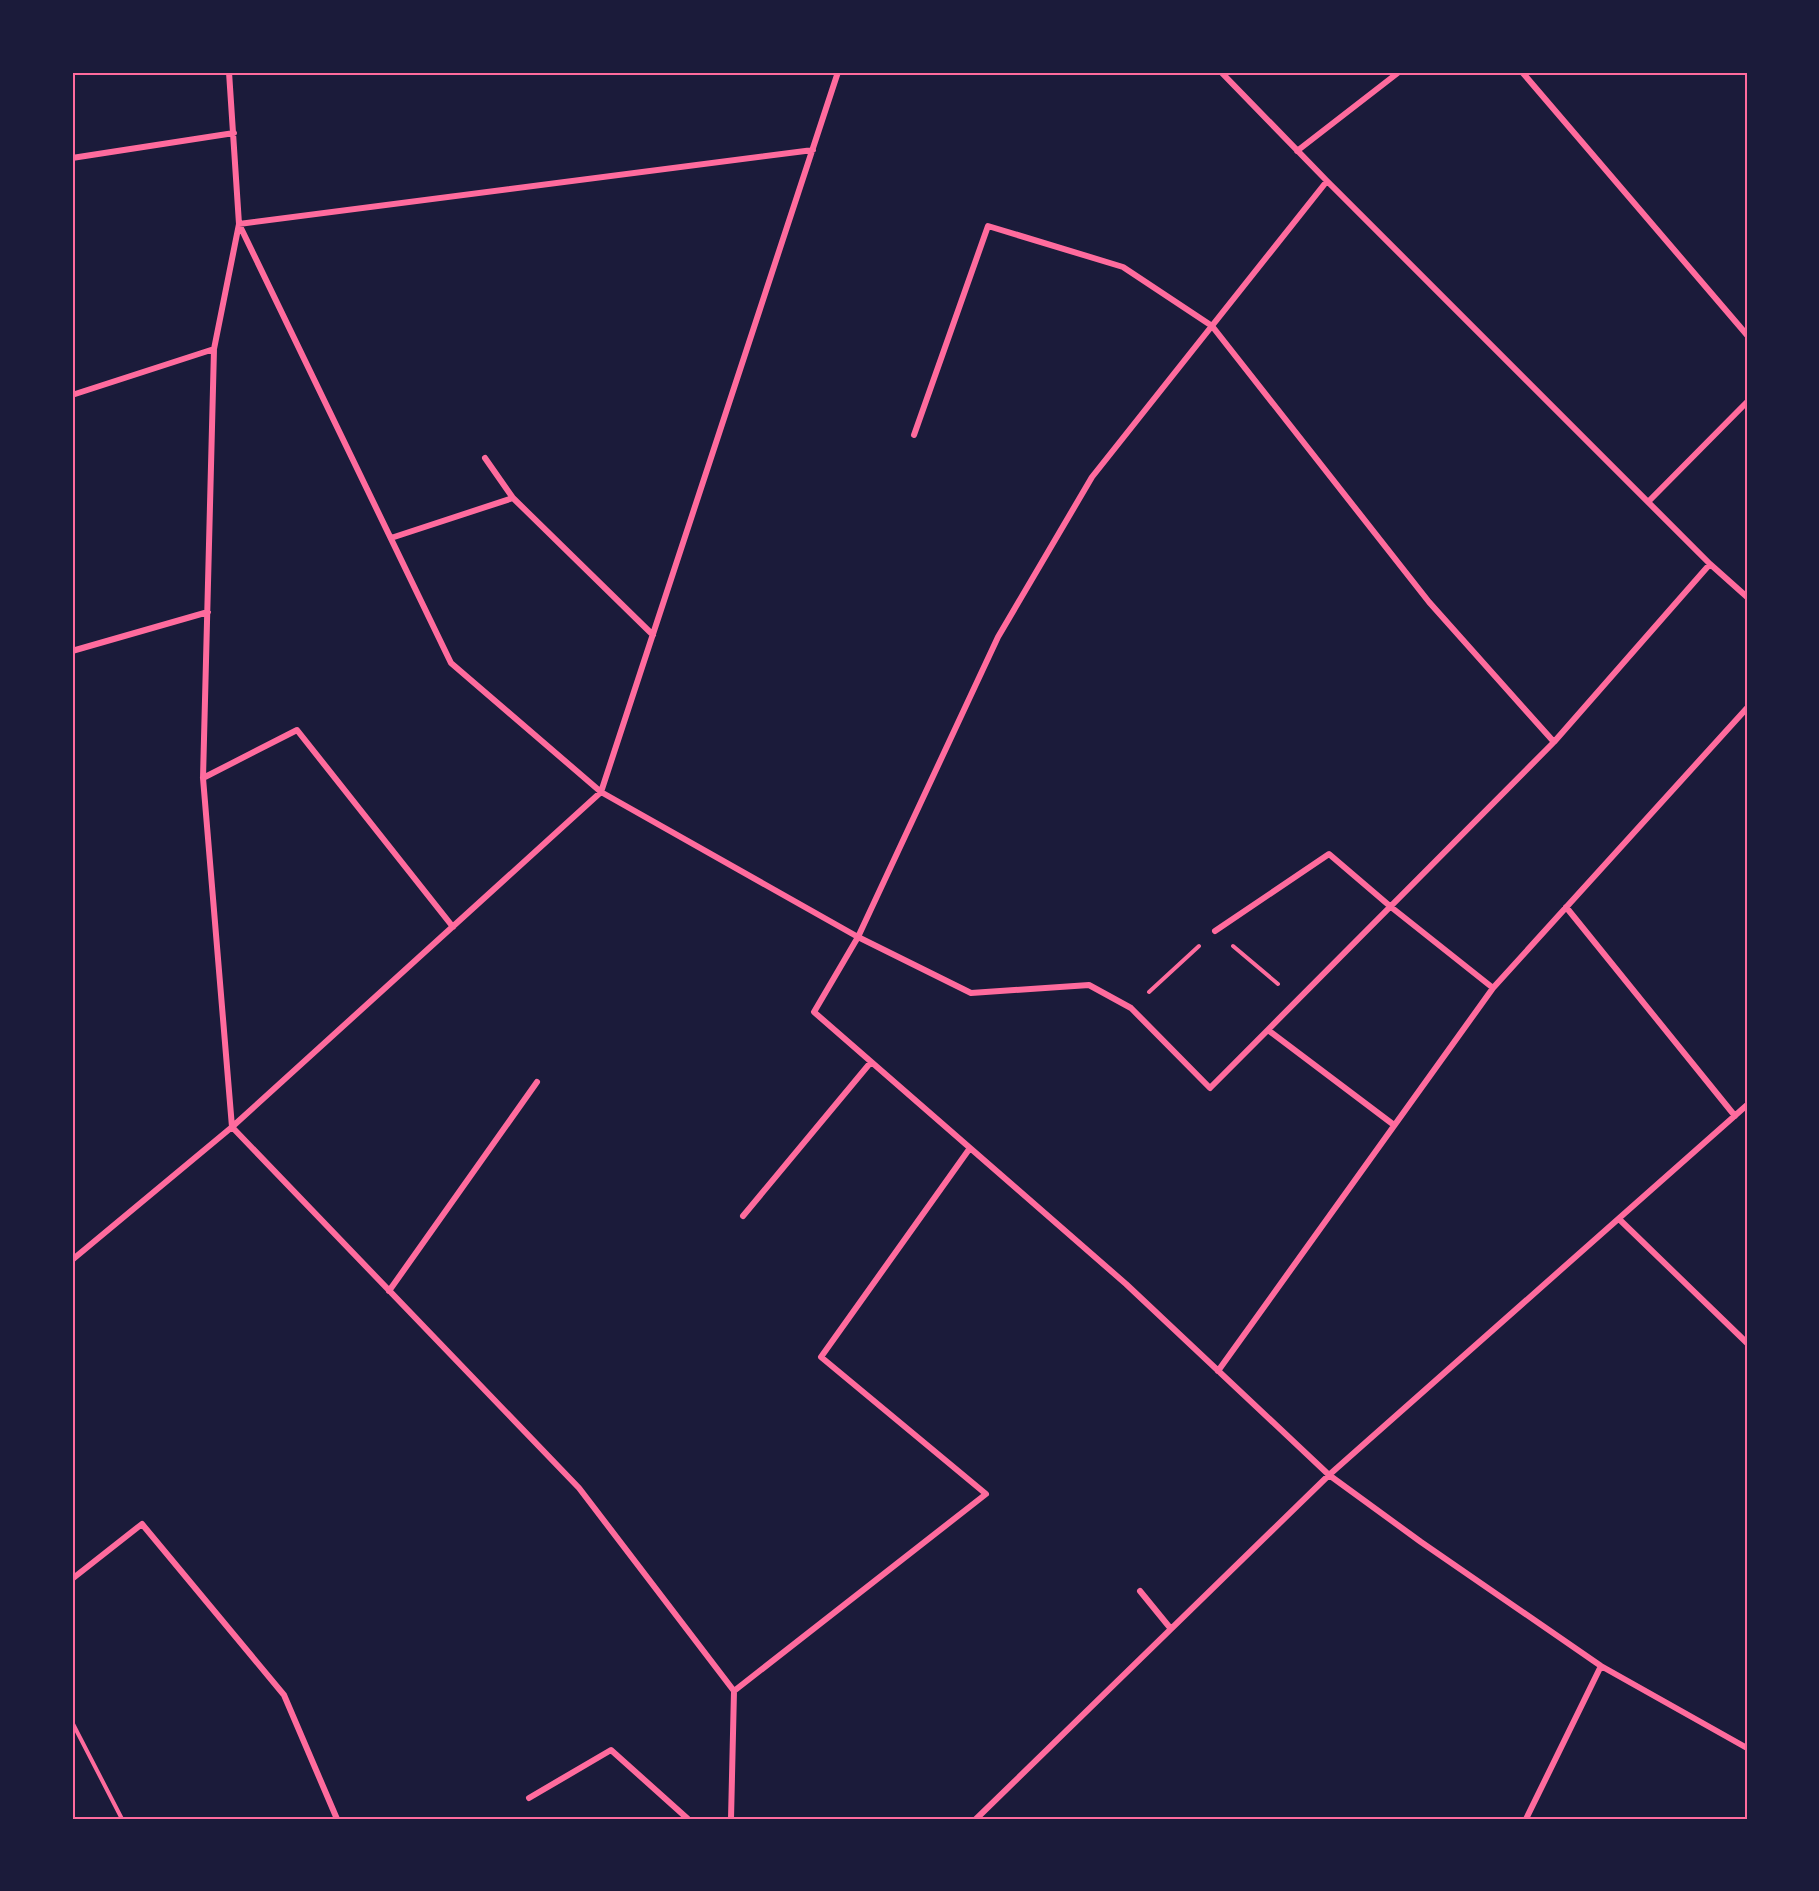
<svg xmlns="http://www.w3.org/2000/svg" width="1819" height="1891" viewBox="0 0 1819 1891" font-family="Inter,sans-serif">
	<rect width="100%" height="100%" fill="#1b1b3a"/>
	<g fill="none" stroke-linecap="round" stroke-linejoin="round">
		<!-- path -->
		<path stroke="#ff6b9d" stroke-width="4" d="M1233,946L1278,984
			M1149,992L1199,946
			M72,1722L122,1819"/>
		<!-- minor -->
		<path stroke="#ff6b9d" stroke-width="6" d="M229,72L239,224L451,663L601,792L858,937L814,1012L1126,1284L1329,1475L1421,1542L1601,1666L1747,1748
			M1221,72L1327,181L1710,564L1747,597
			M1522,72L1747,335
			M1297,151L1399,72
			M72,158L234,133
			M1327,181L1092,477L998,637L858,937L971,993L1089,985L1131,1008L1210,1088L1554,742L1710,564
			M72,395L214,349
			M914,435L988,226L1123,267L1212,326L1429,602L1554,742
			M485,458L513,498
			M1648,502L1747,402
			M391,538L513,498L653,635
			M72,651L208,612
			M203,778L297,730L453,927
			M1566,907L1735,1116
			M1215,931L1329,854L1391,907L1493,988
			M1268,1030L1394,1125
			M743,1216L871,1062
			M1619,1219L1747,1343
			M72,1260L232,1127L601,792L838,72
			M389,1291L537,1082
			M1218,1371L1493,988L1747,708
			M72,1579L142,1524L284,1695L337,1819
			M1140,1591L1171,1629
			M734,1691L986,1494L821,1357L970,1148
			M529,1798L611,1750L688,1819
			M731,1819L734,1691L579,1488L232,1127L203,778L214,349L239,224L813,150
			M976,1819L1329,1475L1747,1105
			M1526,1819L1601,1666"/>
	</g>
	<!-- border -->
	<rect width="1819" height="1891" fill="none" stroke="#1b1b3a" stroke-width="147"/>
	<rect x="74" y="74" width="1672" height="1744" fill="none" stroke="#ff6b9d" stroke-width="2"/>
</svg>
